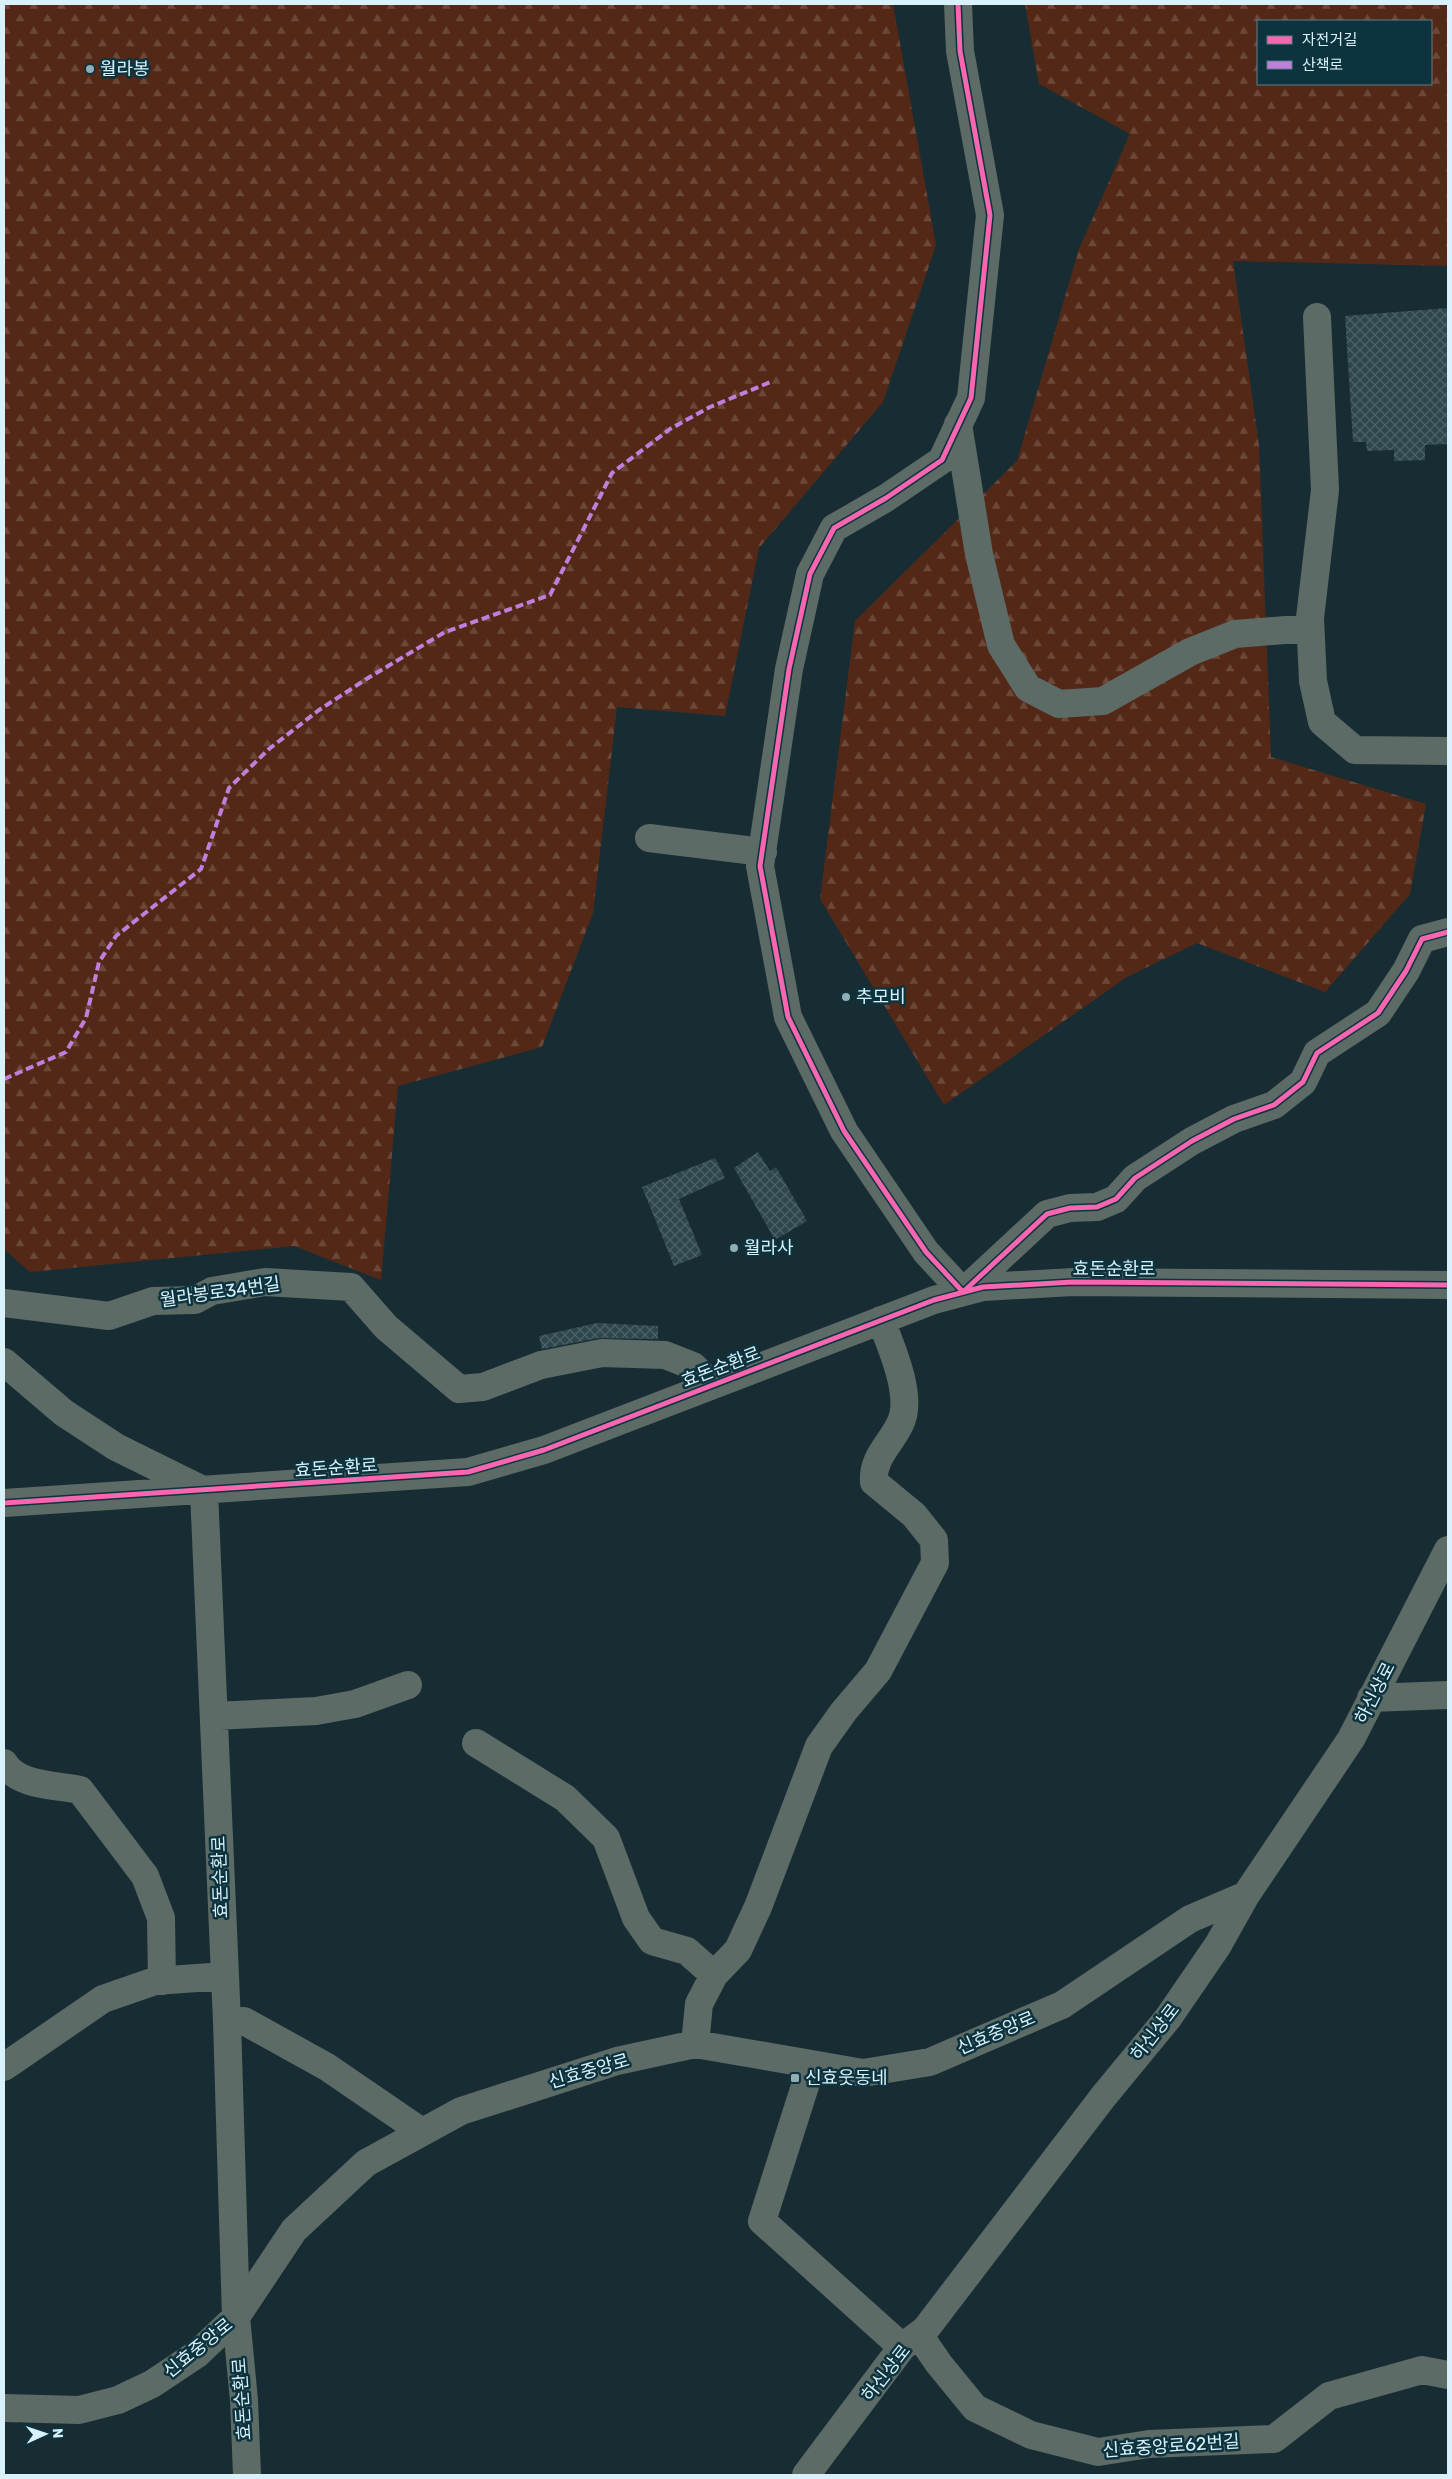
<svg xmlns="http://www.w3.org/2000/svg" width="1452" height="2479" viewBox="0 0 1452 2479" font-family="Rubik,'Noto Sans KR',sans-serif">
	<defs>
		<pattern id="forest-firs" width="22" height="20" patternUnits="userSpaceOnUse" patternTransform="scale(1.25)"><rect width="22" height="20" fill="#542816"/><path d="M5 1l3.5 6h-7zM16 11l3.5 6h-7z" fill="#6c4839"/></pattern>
		<pattern id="building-cross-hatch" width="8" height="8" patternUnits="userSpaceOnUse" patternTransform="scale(1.25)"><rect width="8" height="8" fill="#2e464d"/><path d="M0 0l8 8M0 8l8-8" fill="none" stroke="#4c6168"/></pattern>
	</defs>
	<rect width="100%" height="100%" fill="#182d33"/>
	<!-- forest -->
	<path fill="url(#forest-firs)" fill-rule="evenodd" d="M4,4H893L936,245L883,402L759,548L725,716L617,707L593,913L542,1047L398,1086L381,1280L294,1246L30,1272L4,1249Z
		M1025,4H1448V266L1233,261L1259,445L1271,757L1426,804L1410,894L1325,992L1197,943L1127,977L944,1105L820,899L855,621L1017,461L1079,249L1130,134L1039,84ZM1258,21H1431V84H1258Z"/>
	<!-- building -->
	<path fill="url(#building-cross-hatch)" d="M1448,308V444L1425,445V460L1394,461V450L1367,451L1366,442H1353L1345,316Z
		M758,1152L770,1171L776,1167L807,1221L775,1240L734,1168Z
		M715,1158L725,1178L679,1199L702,1255L674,1266L642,1187Z
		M597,1323L658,1326V1339L599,1338L542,1349L539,1336Z"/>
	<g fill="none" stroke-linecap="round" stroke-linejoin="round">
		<!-- minor -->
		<path stroke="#5c6b66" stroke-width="28" d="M958,4L960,51L990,215L971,398L942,460L886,498L834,528L810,574L789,669L760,866L788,1017L844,1131L926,1252L963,1292L1047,1214L1070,1208L1097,1207L1116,1199L1135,1178L1192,1141L1234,1119L1274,1105L1303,1082L1317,1053L1378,1013L1406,971L1422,939L1448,932
			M1317,317L1325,490L1310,618L1313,681L1322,722L1355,750L1448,751
			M958,424L979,554L1001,645L1028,688L1059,704L1103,701L1190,652L1235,634L1310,628
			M649,838L763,852
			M4,1303L109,1316L153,1301L195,1300L212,1291L265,1282L351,1287L386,1327L459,1389L483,1387L541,1365L602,1353L665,1355L693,1366L712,1385
			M4,1362L64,1413L116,1447L203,1490
			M204,1491L227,2022L236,2317L244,2400L247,2475
			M4,1503L468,1472L544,1450L934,1300L983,1287L1073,1282L1448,1285
			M1371,1698L1448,1695
			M214,1716L316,1711L355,1704L408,1685
			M476,1743L565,1798L606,1838L636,1918L652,1941L687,1951L714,1975
			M4,1763C17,1786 56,1785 80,1790L145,1876L161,1918L162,1981
			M227,2022L244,2021L327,2067L422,2132
			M695,2044L699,2004L714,1975L738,1950L758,1907L819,1746L844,1711L878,1671L935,1563L934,1540L914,1515L874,1482C872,1458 890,1445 900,1424C914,1397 891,1347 881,1320
			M812,2064L762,2221L902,2347
			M4,2067L103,1999L155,1981L225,1976
			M919,2335L939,2364L975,2408L1031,2435L1098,2452L1149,2444L1274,2439L1329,2396L1422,2370L1448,2375
			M4,2408L79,2410L118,2400L152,2384L197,2354L236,2317L294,2230L366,2163L461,2111L617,2061L695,2044L863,2073L930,2062L1062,2005L1190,1919L1246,1895
			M806,2475L902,2347L925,2330L1103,2097L1168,2018L1218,1945L1246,1895L1351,1739L1448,1550"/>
		<!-- quiet -->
		<path stroke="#c07fdc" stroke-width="4" stroke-dasharray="8 4" stroke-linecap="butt" d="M4,1079L66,1052L86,1018L99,962L116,936L201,869L229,788L269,749L319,710L368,678L445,632L550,595L612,473L670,429L710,407L773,381"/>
		<defs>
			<path id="cycleway" d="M958,4L960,51L990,215L971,398L942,460L886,498L834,528L810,574L789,669L760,866L788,1017L844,1131L926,1252L963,1292L1047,1214L1070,1208L1097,1207L1116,1199L1135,1178L1192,1141L1234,1119L1274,1105L1303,1082L1317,1053L1378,1013L1406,971L1422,939L1448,932
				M4,1503L468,1472L544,1450L934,1300L983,1287L1073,1282L1448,1285"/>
		</defs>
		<!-- cycleway casing -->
		<use href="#cycleway" stroke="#0d333e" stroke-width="8"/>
		<!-- cycleway -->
		<use href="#cycleway" stroke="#f766af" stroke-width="5"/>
	</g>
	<!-- markers -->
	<g fill="#95acb4" stroke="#0d333e" stroke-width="2">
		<circle cx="90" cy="69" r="5"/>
		<circle cx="846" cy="997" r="5"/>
		<circle cx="734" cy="1248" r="5"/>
		<rect x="790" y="2073" width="10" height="10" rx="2.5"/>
	</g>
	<g text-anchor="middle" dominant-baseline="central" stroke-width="5" stroke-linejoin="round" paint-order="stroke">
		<!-- poi labels -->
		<g font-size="18" fill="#d8f1fa" stroke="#0d333e" text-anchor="start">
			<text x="100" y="69">월라봉</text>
			<text x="856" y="997">추모비</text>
			<text x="744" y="1248">월라사</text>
			<text x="805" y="2078">신효웃동네</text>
		</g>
		<!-- street labels -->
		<g font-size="18" fill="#d8f1fa" stroke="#0d333e">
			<text x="1114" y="1269">효돈순환로</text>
			<text transform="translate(220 1292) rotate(-8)">월라봉로34번길</text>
			<text transform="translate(721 1367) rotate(-21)">효돈순환로</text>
			<text transform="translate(336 1468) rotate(-4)">효돈순환로</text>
			<text transform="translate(1375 1693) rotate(-63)">하신상로</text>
			<text transform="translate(220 1877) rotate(-92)">효돈순환로</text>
			<text transform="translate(1155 2032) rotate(-52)">하신상로</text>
			<text transform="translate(996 2033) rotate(-23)">신효중앙로</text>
			<text transform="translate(589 2071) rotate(-16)">신효중앙로</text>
			<text transform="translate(198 2348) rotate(-39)">신효중앙로</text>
			<text transform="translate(886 2373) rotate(-52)">하신상로</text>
			<text transform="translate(242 2399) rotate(-94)">효돈순환로</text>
			<text transform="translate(1171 2446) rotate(-4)">신효중앙로62번길</text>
		</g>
	</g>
	<!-- border -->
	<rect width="1452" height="2479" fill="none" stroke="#d8f1fa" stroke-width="10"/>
	<!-- legend -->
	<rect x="1257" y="20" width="175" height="65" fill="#0d333e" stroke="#5e7f89"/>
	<rect x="1267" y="36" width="25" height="8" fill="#f766af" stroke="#5e7f89"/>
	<text x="1302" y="45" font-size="15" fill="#d8f1fa">자전거길</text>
	<rect x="1267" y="61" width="25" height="8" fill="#c07fdc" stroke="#5e7f89"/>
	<text x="1302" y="70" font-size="15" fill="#d8f1fa">산책로</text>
	<!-- north arrow -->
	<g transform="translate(45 2434) rotate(87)" stroke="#0d333e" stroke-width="4" paint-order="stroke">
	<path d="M0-4L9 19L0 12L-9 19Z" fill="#d8f1fa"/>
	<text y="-8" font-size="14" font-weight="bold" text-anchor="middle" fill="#d8f1fa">N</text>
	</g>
</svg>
